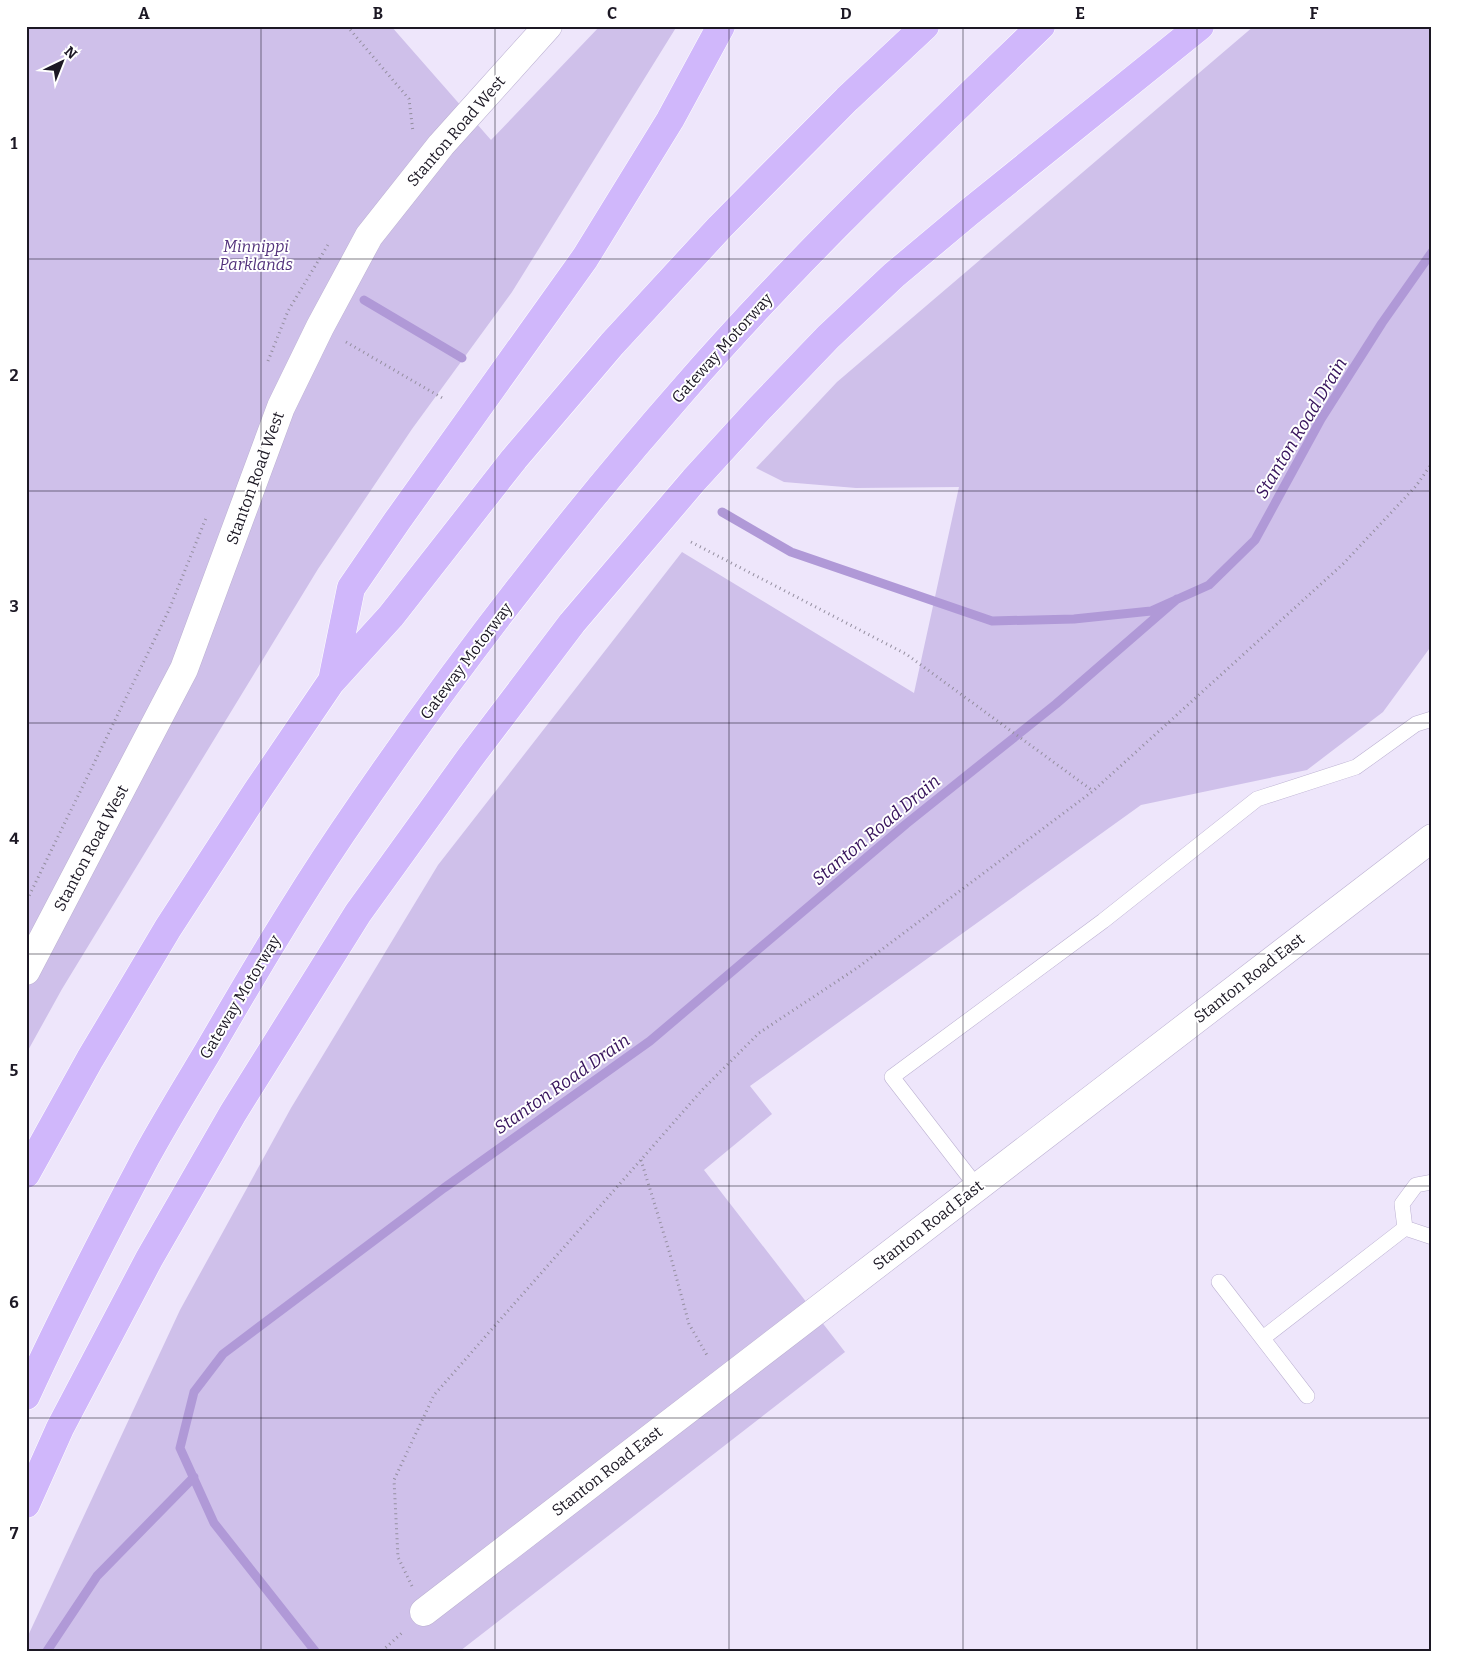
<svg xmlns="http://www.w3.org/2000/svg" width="1458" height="1677" viewBox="0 0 1458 1677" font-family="Bitter,serif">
	<rect width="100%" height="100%" fill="#eee6fb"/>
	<!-- green -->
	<path fill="#cfc0ea" d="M26,26H391L491,140L600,26H677L512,292L412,429L318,569L62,989L26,1054Z
		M1254,26H1432V645L1383,712L1307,770L1141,805L750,1086L772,1114L704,1170L845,1352L460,1651H26V1640L180,1310L291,1108L438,865L682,552L914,693L959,487L856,488L784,482L756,468L837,382Z"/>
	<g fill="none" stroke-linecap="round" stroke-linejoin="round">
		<!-- stream -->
		<path stroke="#b099d7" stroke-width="9" d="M364,300L462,358
			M722,512L791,552L992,621L1074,619L1151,611L1209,585L1255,540L1321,419L1382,323L1432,252
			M47,1651L97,1576L194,1477
			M315,1651L214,1523L180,1448L194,1392L223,1354L444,1188L650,1041L906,824L1056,704L1177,599"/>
		<defs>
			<path id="service" d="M977,1187L892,1077L1103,921L1257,799L1356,767L1416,724L1432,719
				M1405,1228L1402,1204L1416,1185L1432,1182
				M1405,1228L1432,1237
				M1219,1282L1307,1396
				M1263,1338L1405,1228"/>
			<path id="minor" d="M26,971L184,669L281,407L320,327L369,236L441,145L548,26
				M424,1612L1432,838"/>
			<path id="motorway" d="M332,681L351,588L397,521L585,258L670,120L721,26
				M26,1174L90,1059L168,928L257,791L331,682L391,616L514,459L612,344L720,227L847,99L925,26
				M26,1396C63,1315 104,1236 146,1157C165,1122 186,1088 207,1053C250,979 294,904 342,833C447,678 561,529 684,389C795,261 919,144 1041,26
				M26,1504L60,1428L149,1259L233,1113L358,913L469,759L572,623L694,480L758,410L828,337L894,275L968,213L1200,26"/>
		</defs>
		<!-- service casing -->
		<use href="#service" stroke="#bcb1d2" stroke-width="16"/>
		<!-- minor casing -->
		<use href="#minor" stroke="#bcb1d2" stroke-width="29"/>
		<!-- motorway casing -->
		<use href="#motorway" stroke="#fff" stroke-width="29"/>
		<!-- path -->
		<path stroke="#948e9f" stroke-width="3" stroke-dasharray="1 4" stroke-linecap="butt" d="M347,26L409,99L413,132
			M346,342L444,399
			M268,361L288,311L329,243
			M691,542L906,654L1093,791
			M27,900L169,610L206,518
			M641,1160L670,1254L689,1324L708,1357
			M412,1586L398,1557L394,1480L434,1395L704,1088L759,1033L857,968L1093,791L1343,564L1416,486L1432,463
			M382,1651L404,1631"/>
		<!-- service -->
		<use href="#service" stroke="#fff" stroke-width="15"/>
		<!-- minor -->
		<use href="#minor" stroke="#fff" stroke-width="28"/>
		<!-- motorway -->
		<use href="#motorway" stroke="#d0b7fb" stroke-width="28"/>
	</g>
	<!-- grid -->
	<path fill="none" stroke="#1c1824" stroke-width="1" stroke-opacity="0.55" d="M261,26V1651M495,26V1651M729,26V1651M963,26V1651M1197,26V1651M26,259H1432M26,491H1432M26,723H1432M26,954H1432M26,1186H1432M26,1418H1432"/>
	<g text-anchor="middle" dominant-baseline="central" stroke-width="4" stroke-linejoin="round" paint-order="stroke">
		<!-- street labels -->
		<g font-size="16" fill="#1c1824" stroke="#fff">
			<text transform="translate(456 131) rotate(-49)">Stanton Road West</text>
			<text transform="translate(722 348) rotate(-48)">Gateway Motorway</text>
			<text transform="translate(255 478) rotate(-70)">Stanton Road West</text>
			<text transform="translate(466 661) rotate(-53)">Gateway Motorway</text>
			<text transform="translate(91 848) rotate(-62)">Stanton Road West</text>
			<text transform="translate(1249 978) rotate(-38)">Stanton Road East</text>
			<text transform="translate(240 997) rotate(-59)">Gateway Motorway</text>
			<text transform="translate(928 1225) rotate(-38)">Stanton Road East</text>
			<text transform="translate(607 1471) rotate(-38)">Stanton Road East</text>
		</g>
		<!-- park labels -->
		<g font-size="16" font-style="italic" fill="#53327c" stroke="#fff">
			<text x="256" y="246">Minnippi<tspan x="256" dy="18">Parklands</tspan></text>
		</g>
		<!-- water labels -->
		<g font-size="18" font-style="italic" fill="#37135c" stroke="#fff">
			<text transform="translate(1301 428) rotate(-59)">Stanton Road Drain</text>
			<text transform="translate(876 830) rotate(-40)">Stanton Road Drain</text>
			<text transform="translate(562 1084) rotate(-35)">Stanton Road Drain</text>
		</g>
	</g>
	<!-- border -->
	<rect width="1458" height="1677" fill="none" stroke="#ffffff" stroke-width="55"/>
	<!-- north arrow -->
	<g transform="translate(62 62) rotate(43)" stroke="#ffffff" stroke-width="4" paint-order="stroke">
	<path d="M0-4L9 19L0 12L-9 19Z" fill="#1c1824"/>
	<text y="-8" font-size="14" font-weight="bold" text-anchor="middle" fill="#1c1824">N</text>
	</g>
	<rect x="28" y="28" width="1402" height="1622" fill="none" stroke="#1c1824" stroke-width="2"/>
	<g font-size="16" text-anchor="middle" font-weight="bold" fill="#1c1824">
		<text x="144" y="19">A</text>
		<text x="378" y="19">B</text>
		<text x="612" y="19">C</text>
		<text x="846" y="19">D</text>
		<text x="1080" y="19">E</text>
		<text x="1314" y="19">F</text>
		<text x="14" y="149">1</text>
		<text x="14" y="381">2</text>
		<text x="14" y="612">3</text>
		<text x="14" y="844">4</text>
		<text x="14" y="1076">5</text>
		<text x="14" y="1308">6</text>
		<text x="14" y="1539">7</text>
	</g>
</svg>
